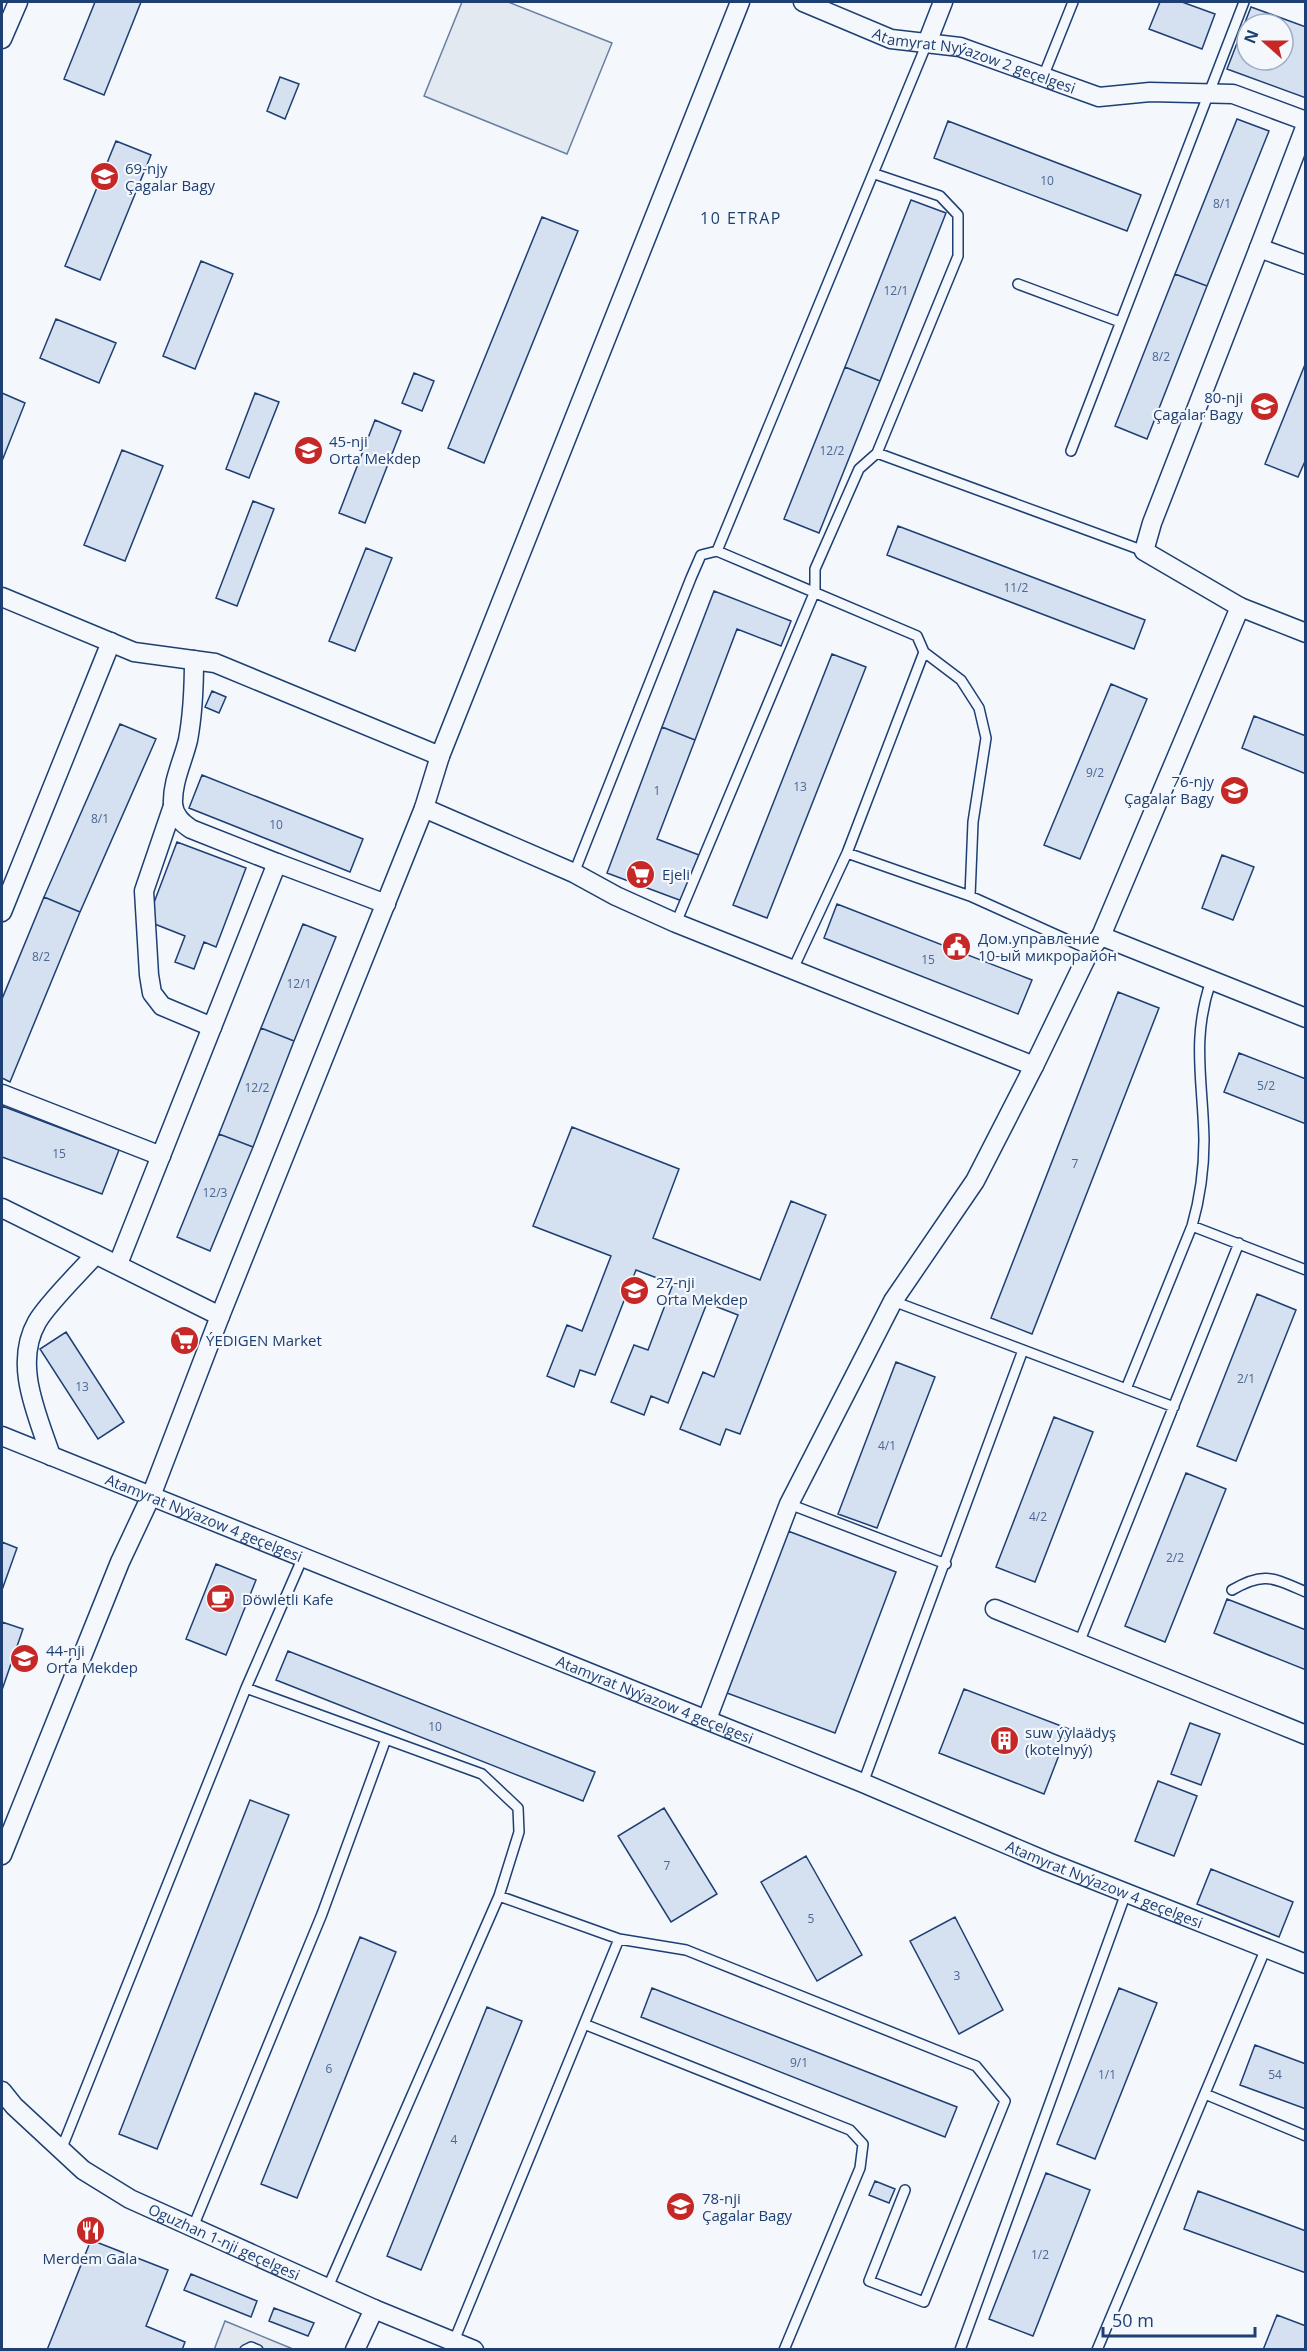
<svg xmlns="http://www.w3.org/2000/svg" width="1307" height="2351" viewBox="0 0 1307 2351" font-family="'Open Sans',sans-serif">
	<rect width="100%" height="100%" fill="#f4f7fb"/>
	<!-- green -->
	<path fill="#e3e9f0" stroke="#687fa3" stroke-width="1.5" d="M462,2H508L612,43L567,154L424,96Z"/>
	<!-- parking -->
	<path fill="#e3e8f0" stroke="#687fa3" stroke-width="1.5" d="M225,2321L293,2349L214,2350Z"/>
	<!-- building -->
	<path fill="#d5e0f0" stroke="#1d3f73" stroke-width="1.5" fill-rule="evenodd" d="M95,2H141L104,95L64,79Z
		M1160,2H1182L1215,14L1202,49L1149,29Z
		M1251,7L1306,27V98L1227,69ZM1247,24H1283V60H1247Z
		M280,77L299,84L285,119L267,111Z
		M1237,119L1269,131L1207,286L1175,274Z
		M948,121L1141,195L1127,231L934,158Z
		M116,141L151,155L100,280L65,266Z
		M911,200L946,213L880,381L845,367Z
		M542,217L578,231L484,463L448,448Z
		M201,261L233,274L195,369L163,356Z
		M1175,274L1207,286L1147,439L1115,426Z
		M56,319L116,343L99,383L40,358Z
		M1306,362V459L1298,477L1265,464Z
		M845,367L880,381L819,533L784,519Z
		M414,373L434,381L422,411L402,403Z
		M2,393L25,403L2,461Z
		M255,393L279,402L249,478L226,469Z
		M375,420L401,431L365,523L339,513Z
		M122,450L163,466L125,561L84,545Z
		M253,501L274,509L237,606L216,598Z
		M898,526L1145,620L1134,649L887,555Z
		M366,548L392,558L355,651L329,641Z
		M714,591L791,621L781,646L737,629L695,740L662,727Z
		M832,654L866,667L767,918L733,905Z
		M1111,684L1147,699L1080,859L1044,845Z
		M212,691L226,697L219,713L205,707Z
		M1254,716L1306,736V774L1242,748Z
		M120,724L156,739L80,912L44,897Z
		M662,727L695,740L657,839L699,855L682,901L607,873Z
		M202,775L363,839L350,872L189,808Z
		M177,842L246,868L216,947L204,942L194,969L175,962L185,936L147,921Z
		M1222,855L1254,867L1233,920L1202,908Z
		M44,897L80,912L10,1082L2,1078V999Z
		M837,904L1032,980L1018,1014L824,938Z
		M303,924L336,937L294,1041L261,1028Z
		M1118,992L1159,1008L1032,1334L991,1318Z
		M261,1028L294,1041L253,1147L219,1134Z
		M1239,1053L1306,1079V1124L1224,1092Z
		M2,1106L119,1150L102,1194L2,1157Z
		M572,1127L679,1169L653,1238L760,1280L791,1201L826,1215L740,1434L726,1429L720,1445L680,1429L703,1372L714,1377L738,1315L707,1303L668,1403L651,1396L644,1415L611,1402L634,1345L648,1350L673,1284L636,1270L595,1375L580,1370L574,1387L547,1376L567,1325L582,1331L611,1256L533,1226Z
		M219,1134L253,1147L210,1251L177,1237Z
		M1257,1294L1296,1310L1236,1461L1197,1446Z
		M66,1332L124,1422L98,1439L40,1349Z
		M896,1362L935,1377L877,1528L838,1514Z
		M1054,1417L1093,1432L1035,1582L996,1567Z
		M1186,1473L1226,1489L1165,1642L1125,1626Z
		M788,1531L896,1572L835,1733L727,1693Z
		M2,1542L17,1548L2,1590Z
		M216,1564L256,1580L226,1655L186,1639Z
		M1227,1599L1306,1630V1670L1214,1633Z
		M2,1622L23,1629L2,1690Z
		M288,1651L595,1772L583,1801L276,1680Z
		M964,1689L1069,1729L1044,1794L939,1753Z
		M1190,1723L1220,1734L1201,1785L1171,1774Z
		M1158,1781L1197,1796L1174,1856L1135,1841Z
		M250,1800L289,1815L157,2149L119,2134Z
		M664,1808L717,1894L671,1922L618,1836Z
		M806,1856L862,1955L817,1981L761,1882Z
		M1211,1869L1293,1902L1279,1937L1197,1904Z
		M955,1917L1003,2010L959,2034L910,1941Z
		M360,1937L396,1952L297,2198L261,2184Z
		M652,1988L957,2107L945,2137L641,2017Z
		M1119,1988L1157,2003L1095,2159L1057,2144Z
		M487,2007L522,2021L421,2270L387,2256Z
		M1255,2045L1306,2064V2109L1240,2085Z
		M1046,2173L1090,2190L1033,2336L989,2319Z
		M875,2181L895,2189L889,2203L869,2195Z
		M1198,2191L1306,2231V2273L1184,2229Z
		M91,2240L168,2270L146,2326L185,2342L182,2350H47Z
		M191,2274L257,2301L251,2317L184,2290Z
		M274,2308L314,2323L308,2336L269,2321Z
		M1277,2315L1306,2326L1305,2350H1263Z"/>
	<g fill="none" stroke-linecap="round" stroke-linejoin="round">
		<defs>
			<path id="lane" d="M1043,77L1073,2
				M1018,284L1120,322
				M1071,451L1244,2
				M877,453L1144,551
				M717,551L917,636L924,652L847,853L793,969
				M924,652L961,680L979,708L986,738L973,822L970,896
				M847,853L970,896L1090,950
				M574,873L691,578L701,555L717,551L927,43
				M676,923L815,591V569L859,469L877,453L958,256V215L940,196L875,174
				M1192,1226L1306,1270
				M893,1301L1174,1407
				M1126,1389L1192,1226C1200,1198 1204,1170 1204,1140C1203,1081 1191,1039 1211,981
				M789,1504L946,1564
				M1232,1590C1264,1571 1273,1578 1306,1592
				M1079,1643L1239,1243
				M246,1688L482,1774L518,1808L519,1832L499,1896L328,2287
				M863,1783L1023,1350
				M499,1896L619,1939L686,1950L976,2066L1005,2101L924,2302L869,2281L905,2190
				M584,2024L850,2130L863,2144L860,2168L784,2350
				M1205,2094L1306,2136
				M61,2150L246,1688L303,1557
				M193,2227L322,1914L386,1739
				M454,2341L619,1939
				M245,2350L251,2347L258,2350
				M960,2350L1126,1893
				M1097,2350L1266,1948"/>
			<g id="street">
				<path id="s1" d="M803,2L891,39L960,47L1099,97L1150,92L1233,94L1306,121"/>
				<path d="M2,39L18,2"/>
				<path d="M927,43L943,2"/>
				<path d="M1259,248L1306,125"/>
				<path d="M1306,265L1259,248L1152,523L1144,551L1240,607L1306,633"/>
				<path d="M2,597L134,652L215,663L440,756"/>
				<path d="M194,660C194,687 193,713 188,740C183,761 172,782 173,804C174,816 182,823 191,829L277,863"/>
				<path d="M173,806L144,891L149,975L152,993L162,1006L212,1027"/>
				<path d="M424,808L574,873L616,896L676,923L1034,1066L1090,950L1101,936L1240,607"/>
				<path d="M2,912L111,642"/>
				<path d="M1101,936L1306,1018"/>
				<path d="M2,1094L161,1156"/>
				<path d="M2,1208L220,1316"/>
				<path d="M118,1264L277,863L386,904"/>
				<path id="s2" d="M2,1436L863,1783L1048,1862L1306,1964"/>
				<path d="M51,1456C37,1414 13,1364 37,1322C47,1304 80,1272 95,1255"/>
				<path d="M995,1609L1306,1735"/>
				<path d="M707,1719L789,1504L893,1301L975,1181L1034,1066"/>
				<path d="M2,1855L120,1562L151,1496L220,1316L424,808L440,756L740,2"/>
				<path id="s3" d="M2,2091L14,2106L83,2170L130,2199L374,2309L474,2350"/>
				<path d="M355,2350L374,2309"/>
			</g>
		</defs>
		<!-- lane casing -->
		<use href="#lane" stroke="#1d3f73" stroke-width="12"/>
		<!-- street casing -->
		<use href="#street" stroke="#1d3f73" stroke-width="21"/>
		<!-- lane -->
		<use href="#lane" stroke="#f4f7fb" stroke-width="9"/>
		<!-- street -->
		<use href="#street" stroke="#f4f7fb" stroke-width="18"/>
	</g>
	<!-- icons -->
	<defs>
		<symbol id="school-disc" viewBox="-11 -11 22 22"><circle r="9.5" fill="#c62828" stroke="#f4f7fb"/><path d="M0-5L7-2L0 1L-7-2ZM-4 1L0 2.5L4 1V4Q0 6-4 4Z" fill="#fff"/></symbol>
		<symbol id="supermarket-disc" viewBox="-11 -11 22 22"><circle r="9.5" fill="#c62828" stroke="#f4f7fb"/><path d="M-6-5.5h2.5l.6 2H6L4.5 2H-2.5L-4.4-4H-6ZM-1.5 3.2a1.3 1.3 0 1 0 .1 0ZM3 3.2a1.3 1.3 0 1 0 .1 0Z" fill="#fff"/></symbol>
		<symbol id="civic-disc" viewBox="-11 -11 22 22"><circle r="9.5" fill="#c62828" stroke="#f4f7fb"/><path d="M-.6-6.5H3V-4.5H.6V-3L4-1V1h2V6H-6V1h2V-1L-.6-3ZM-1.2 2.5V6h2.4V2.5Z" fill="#fff"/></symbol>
		<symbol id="cafe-disc" viewBox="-11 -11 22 22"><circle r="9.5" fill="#c62828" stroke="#f4f7fb"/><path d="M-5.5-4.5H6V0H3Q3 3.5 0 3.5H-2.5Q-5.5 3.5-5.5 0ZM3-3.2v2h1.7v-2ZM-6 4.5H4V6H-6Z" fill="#fff"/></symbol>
		<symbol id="building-disc" viewBox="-11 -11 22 22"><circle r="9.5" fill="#c62828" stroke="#f4f7fb"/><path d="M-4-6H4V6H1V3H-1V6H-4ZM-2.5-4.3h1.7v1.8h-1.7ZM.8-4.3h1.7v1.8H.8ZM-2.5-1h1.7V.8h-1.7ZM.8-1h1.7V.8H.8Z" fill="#fff"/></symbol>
		<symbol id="restaurant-disc" viewBox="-11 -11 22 22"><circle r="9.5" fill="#c62828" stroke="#f4f7fb"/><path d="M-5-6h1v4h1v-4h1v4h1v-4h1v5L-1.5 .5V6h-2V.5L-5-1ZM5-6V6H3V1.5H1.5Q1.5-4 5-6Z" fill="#fff"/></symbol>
	</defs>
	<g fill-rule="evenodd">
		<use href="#school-disc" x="88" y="160" width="33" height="33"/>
		<use href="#school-disc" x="1248" y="390" width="33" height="33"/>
		<use href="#school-disc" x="292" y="434" width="33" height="33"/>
		<use href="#school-disc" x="1218" y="774" width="33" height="33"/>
		<use href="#supermarket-disc" x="624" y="858" width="33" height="33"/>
		<use href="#civic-disc" x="940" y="930" width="33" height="33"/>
		<use href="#school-disc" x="618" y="1274" width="33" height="33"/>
		<use href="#supermarket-disc" x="168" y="1324" width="33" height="33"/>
		<use href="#cafe-disc" x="204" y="1582" width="33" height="33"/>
		<use href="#school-disc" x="8" y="1642" width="33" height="33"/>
		<use href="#building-disc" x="988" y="1724" width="33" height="33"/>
		<use href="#school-disc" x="664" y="2190" width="33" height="33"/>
		<use href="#restaurant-disc" x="74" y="2214" width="33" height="33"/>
	</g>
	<g text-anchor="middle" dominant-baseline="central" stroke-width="4.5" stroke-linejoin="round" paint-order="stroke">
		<!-- number labels -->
		<g font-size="12" fill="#4b6792">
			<text x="1047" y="180">10</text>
			<text x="1222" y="203">8/1</text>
			<text x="896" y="290">12/1</text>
			<text x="1161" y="356">8/2</text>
			<text x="832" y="450">12/2</text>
			<text x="1016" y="587">11/2</text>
			<text x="1095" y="772">9/2</text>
			<text x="800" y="786">13</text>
			<text x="657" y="790">1</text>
			<text x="100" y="818">8/1</text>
			<text x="276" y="824">10</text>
			<text x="41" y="956">8/2</text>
			<text x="928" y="959">15</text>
			<text x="299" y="983">12/1</text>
			<text x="1266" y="1085">5/2</text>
			<text x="257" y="1087">12/2</text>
			<text x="59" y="1153">15</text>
			<text x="1075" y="1163">7</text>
			<text x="215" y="1192">12/3</text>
			<text x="1246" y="1378">2/1</text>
			<text x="82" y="1386">13</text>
			<text x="887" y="1445">4/1</text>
			<text x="1038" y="1516">4/2</text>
			<text x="1175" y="1557">2/2</text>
			<text x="435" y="1726">10</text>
			<text x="667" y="1865">7</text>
			<text x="811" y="1918">5</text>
			<text x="957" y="1975">3</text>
			<text x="799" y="2062">9/1</text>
			<text x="329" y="2068">6</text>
			<text x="1107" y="2074">1/1</text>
			<text x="1275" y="2074">54</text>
			<text x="454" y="2139">4</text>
			<text x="1040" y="2254">1/2</text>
		</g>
		<!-- street labels -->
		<g font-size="15" fill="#1d3f73" stroke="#f4f7fb">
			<text stroke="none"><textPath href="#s1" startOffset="182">Atamyrat Nyýazow 2 geçelgesi</textPath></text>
			<text stroke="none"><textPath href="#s2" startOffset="218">Atamyrat Nyýazow 4 geçelgesi</textPath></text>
			<text stroke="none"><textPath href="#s2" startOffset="704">Atamyrat Nyýazow 4 geçelgesi</textPath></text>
			<text stroke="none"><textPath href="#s2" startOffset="1190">Atamyrat Nyýazow 4 geçelgesi</textPath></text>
			<text stroke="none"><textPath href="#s3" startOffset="272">Oguzhan 1-nji geçelgesi</textPath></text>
		</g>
		<!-- poi labels -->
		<g font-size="15" fill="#1d3f73" stroke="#f4f7fb" text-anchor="start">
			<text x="125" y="168">69-njy<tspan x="125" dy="17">Çagalar Bagy</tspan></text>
			<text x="1243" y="397" text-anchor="end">80-nji<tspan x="1243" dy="17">Çagalar Bagy</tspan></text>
			<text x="329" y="441">45-nji<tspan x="329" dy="17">Orta Mekdep</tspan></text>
			<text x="1214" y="781" text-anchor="end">76-njy<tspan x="1214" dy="17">Çagalar Bagy</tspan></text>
			<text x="662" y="874">Ejeli</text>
			<text x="978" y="938">Дом.управление<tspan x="978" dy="17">10-ый микрорайон</tspan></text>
			<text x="656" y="1282">27-nji<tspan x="656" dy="17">Orta Mekdep</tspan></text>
			<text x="206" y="1340">ÝEDIGEN Market</text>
			<text x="242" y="1599">Döwletli Kafe</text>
			<text x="46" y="1650">44-nji<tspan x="46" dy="17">Orta Mekdep</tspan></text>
			<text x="1025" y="1732">suw ýylaädyş<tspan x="1025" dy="17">(kotelnyý)</tspan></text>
			<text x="702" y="2198">78-nji<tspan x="702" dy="17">Çagalar Bagy</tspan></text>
			<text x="90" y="2258" text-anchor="middle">Merdem Gala</text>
		</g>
		<!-- neighbourhood labels -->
		<g font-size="16" letter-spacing="1.5" fill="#1d3f73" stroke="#f4f7fb">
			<text x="741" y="218">10 ETRAP</text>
		</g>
	</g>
	<!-- border -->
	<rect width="1307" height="2351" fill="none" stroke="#1d3f73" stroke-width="6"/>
	<!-- north arrow -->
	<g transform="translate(1265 42) rotate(291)"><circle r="28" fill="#f4f7fb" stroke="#9eadc5" stroke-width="1.5"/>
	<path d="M0-4.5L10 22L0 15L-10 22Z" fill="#c62828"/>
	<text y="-9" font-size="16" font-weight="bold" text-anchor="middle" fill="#1d3f73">N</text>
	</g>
	<!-- scale -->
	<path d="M1103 2327v9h152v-9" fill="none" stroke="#1d3f73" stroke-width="3"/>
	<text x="1112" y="2327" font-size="18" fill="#1d3f73" stroke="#f4f7fb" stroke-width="4.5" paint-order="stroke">50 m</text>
</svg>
